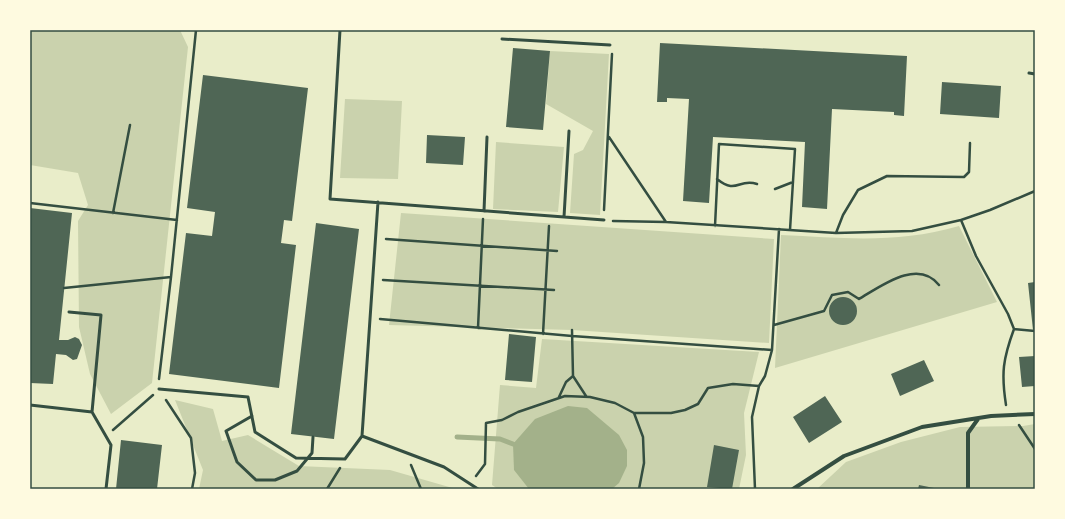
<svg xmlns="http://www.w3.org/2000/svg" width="1065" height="519" viewBox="0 0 1065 519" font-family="Karla,sans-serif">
	<rect width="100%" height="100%" fill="#e9edc9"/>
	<!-- green -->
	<path fill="#cad2ad" d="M30,30H180L188,47L152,383L111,414L90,374L79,327L78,221L88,205L78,173L30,165Z
		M550,51L609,54L600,215L570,213L574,154L583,150L593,131L546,104Z
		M345,99L402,101L398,179L340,178Z
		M496,142L564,147L558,212L493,209Z
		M401,213L774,239L769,343L572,330L389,325Z
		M959,226L997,302L775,368L781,235C844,238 897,244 959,226Z
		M542,339L759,352L744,413L746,455L739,489H498L492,485L500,385L536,388Z
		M175,400L213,409L222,441L248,435L299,466L390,470L456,489H199L203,470Z
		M1035,424V489H817L846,462L901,442L960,427L1023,426Z"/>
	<!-- water -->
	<path fill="#a3b18a" d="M568,406L587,408L619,435L627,450V466L619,483L612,489H529L514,470L513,444L535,419Z"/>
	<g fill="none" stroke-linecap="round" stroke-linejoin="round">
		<!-- stream -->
		<path stroke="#a3b18a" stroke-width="5" d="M457,437L500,439L513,444"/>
	</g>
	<!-- building -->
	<path fill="#4f6655" d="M660,43L907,56L904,116L894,115V112L832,109L827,209L802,207L805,142L713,137L709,203L683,201L689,99L667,98V102H657Z
		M513,48L550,51L543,130L506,127Z
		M203,75L308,88L292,221L284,220L281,243L296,245L279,388L169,374L186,233L212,236L215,212L187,208Z
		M942,82L1001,86L999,118L940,114Z
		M427,135L465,137L463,165L426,163Z
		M30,208L72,213L59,340H68L75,337L79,339L82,345L77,359L73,360L66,355L56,354L53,384L30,383Z
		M316,223L359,229L334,439L291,434Z
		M1035,282V329L1033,330L1028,283Z
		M829 311a14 14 0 1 1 28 0a14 14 0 1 1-28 0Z
		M509,334L536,337L532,382L505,380Z
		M1035,356V386L1022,387L1019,357Z
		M924,360L934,381L900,396L891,374Z
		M825,396L842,422L809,443L793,417Z
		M121,440L162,445L157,489H116Z
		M714,445L739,450L732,489L707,487Z
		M919,485L934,488V489H918Z"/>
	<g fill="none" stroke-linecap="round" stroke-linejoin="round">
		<!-- path -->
		<path stroke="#344e41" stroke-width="2.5" d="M609,137L666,222
			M717,179C737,195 738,178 757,184
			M775,189L793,182
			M30,203L177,220
			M604,210L612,54
			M113,213L130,125
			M961,220L976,256L1008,314L1014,329C1003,359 1001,373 1006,405
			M613,221L666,222L836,233L912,231L961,220L990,210L1035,191
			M715,226L719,144L795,149L790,230
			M836,233L843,215L858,190L887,176L964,177L969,172L970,143
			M386,239L557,251
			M383,280L554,290
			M64,288L171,277
			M380,319L572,336L772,350
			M774,325L824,311L832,295L848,292L859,299C881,286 918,258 939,285
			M478,328L483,219
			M1014,329L1035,331
			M572,330L573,376L586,396
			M543,334L549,226
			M159,379L171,277L196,30
			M559,397L566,382L573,376
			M166,400L191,438L195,473L192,489
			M634,413L643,437L644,463L639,489
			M1019,425L1035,449
			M113,430L153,395
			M411,465L421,489
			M476,476L485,464L486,423L502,420L518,412L565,396L590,397L615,403L634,413H671L685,410L698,404L708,388L733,384L759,386
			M327,489L340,468
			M755,489L752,417L759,386L765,376L772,350L779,229"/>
		<!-- service -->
		<path stroke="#344e41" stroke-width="3" d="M340,30L330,199L604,220
			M502,39L610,45
			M1029,73L1035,74
			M484,211L487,137
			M564,217L569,131
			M69,312L101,315L92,412L111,445L106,489
			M159,389L248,397L255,432L296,458L345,459L362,436
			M30,405L92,412
			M252,416L226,431L237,462L256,480H275L297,471L312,453L313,437
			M362,436L378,202
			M362,436L444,467L478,489"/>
		<!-- minor -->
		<path stroke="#344e41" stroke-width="4" d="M793,489L844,456L922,427L991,416L1035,414
			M968,489V433L978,419"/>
	</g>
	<!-- border -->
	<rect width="1065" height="519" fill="none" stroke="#fefae0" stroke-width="62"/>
	<rect x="31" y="31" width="1003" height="457" fill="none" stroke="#344e41" stroke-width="1.5"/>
</svg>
